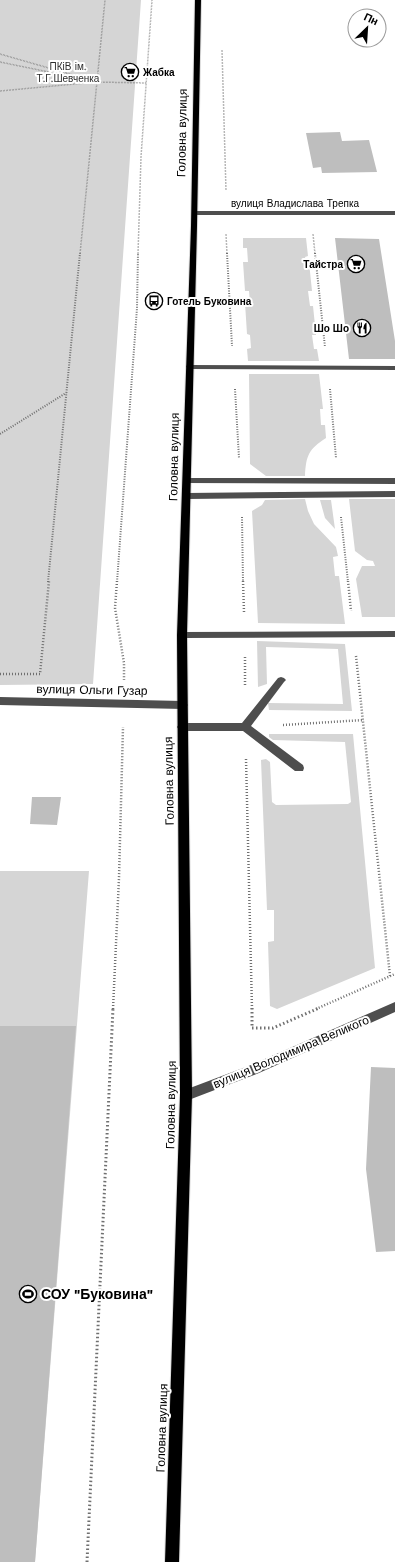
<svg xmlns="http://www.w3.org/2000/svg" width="395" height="1562" viewBox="0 0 395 1562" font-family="'Work Sans',sans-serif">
	<rect width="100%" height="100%" fill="#fff"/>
	<!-- green -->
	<path fill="#d5d5d5" d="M0,0H141L93,684L0,685Z
		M243,238H306L308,256L305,257L306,262H309L312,291H308L310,306H313L316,335H312L314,349H317L319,361H248L247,349L251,348L250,335L247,334L245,303H250L249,291H245L243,262H248L247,248H243Z
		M249,374H319L323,409H320L321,425H325L326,438C309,449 306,455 305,476H266L250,464Z
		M305,499L308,511L314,524L336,547L338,556L333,557L335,576H339L345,624L258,623L252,511L262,505L265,500Z
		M349,499H395V617H362L356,579L362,566H375L373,561L367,560L355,551Z
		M320,500H331L335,529L325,518Z
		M257,641L345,644L352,711L269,710L268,703L343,704L338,649L266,647L267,684L258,687Z
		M269,734H353L375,968L277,1009L270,1006L268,942L274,941V910H267L261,760L266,759L270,762L272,802L276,805L348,804L351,802L345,742L273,740L269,737Z
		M0,871H89L35,1562H0Z"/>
	<!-- building -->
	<path fill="#bebebe" d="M340,132L342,141L369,140L377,172L322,173L321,167L313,168L306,133Z
		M335,238L379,239L395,341V359H349Z
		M32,797H61L57,825L30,824Z
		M0,1026H76L35,1562H0Z
		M371,1067L395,1068V1251L376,1252L366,1169Z"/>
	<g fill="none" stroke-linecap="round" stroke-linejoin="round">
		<defs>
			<path id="major" d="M195,0H201L197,226L187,635L192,1095L179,1562H165L180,1095L177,635L191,226Z"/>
		</defs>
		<!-- major casing -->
		<use href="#major" stroke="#dbdbdb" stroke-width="2"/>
		<!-- path-far3 -->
		<path stroke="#707070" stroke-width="1.5" stroke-dasharray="0.5 1" stroke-linecap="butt" d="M222,50L226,191
			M0,54L94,81
			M0,62L78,78
			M0,91L96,82L146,83
			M226,234L227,254
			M313,234L315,254
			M80,254L105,0
			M138,254L141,157L152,0"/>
		<!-- path-far2 -->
		<path stroke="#707070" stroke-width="2" stroke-dasharray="1 1.5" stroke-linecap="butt" d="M227,253L232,346
			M315,253L325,347
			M235,389L239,458
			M330,389L336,458
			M0,434L66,393
			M242,517L243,582
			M341,517L348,582
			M48,582L80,253
			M117,582L137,308L138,253"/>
		<!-- path-far1 -->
		<path stroke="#707070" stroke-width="2.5" stroke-dasharray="1 2" stroke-linecap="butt" d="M117,581L115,608L124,663V680
			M243,581L244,612
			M348,581L351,611
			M356,656L390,976
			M245,657V686
			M0,674H40L49,581
			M283,725L364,720
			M246,759L252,1009
			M113,1009L119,878L123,727
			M316,1009L395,974"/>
		<!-- path -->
		<path stroke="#707070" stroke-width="3" stroke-dasharray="1.5 2.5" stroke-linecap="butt" d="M252,1008V1028H273L319,1008
			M87,1562L113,1008"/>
		<!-- minor -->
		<path fill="#4e4e4e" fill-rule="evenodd" d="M395,211V215H195L192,213L195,211Z
			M187,365L395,366V370L190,369L186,367Z
			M187,478H395V484L184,483V479Z
			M395,491V497L187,499L183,496L187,493Z
			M395,631V637L182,638L177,635L182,632Z
			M281,677L284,678L286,680L284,682L251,726L303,765L304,768L303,771H295L243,731H182L179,730L177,727L179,724L182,723H242L278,678Z
			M0,697L183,701L188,705L183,709L0,705Z
			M395,1002V1012L259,1073L186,1101L182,1099L180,1095L182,1091L251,1065Z"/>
		<!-- major -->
		<use href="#major" fill="#000" fill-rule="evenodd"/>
	</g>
	<!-- icons -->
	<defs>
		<symbol id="supermarket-ring" viewBox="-11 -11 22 22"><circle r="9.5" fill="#fff" stroke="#000" stroke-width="1.5"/><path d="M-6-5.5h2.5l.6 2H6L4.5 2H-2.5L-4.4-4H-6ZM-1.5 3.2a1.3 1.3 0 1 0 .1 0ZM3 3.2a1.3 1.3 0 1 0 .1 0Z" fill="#000"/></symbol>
		<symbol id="bus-ring" viewBox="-11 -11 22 22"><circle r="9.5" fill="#fff" stroke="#000" stroke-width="1.5"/><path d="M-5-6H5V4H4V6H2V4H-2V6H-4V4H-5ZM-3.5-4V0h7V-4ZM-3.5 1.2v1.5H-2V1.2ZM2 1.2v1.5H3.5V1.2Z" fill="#000"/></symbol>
		<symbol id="restaurant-ring" viewBox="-11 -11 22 22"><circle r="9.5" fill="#fff" stroke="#000" stroke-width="1.5"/><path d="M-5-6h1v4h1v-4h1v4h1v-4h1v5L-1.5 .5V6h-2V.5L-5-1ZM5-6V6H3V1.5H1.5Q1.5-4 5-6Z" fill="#000"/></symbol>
		<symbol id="stadium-ring" viewBox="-11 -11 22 22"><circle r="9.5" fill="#fff" stroke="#000" stroke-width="1.5"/><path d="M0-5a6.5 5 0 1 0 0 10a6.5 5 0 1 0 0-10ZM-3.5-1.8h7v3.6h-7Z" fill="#000"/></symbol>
	</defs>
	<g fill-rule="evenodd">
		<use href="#supermarket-ring" x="120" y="62" width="20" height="20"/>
		<use href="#supermarket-ring" x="346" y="254" width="20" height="20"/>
		<use href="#bus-ring" x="144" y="291" width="20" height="20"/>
		<use href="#restaurant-ring" x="352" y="318" width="20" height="20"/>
		<use href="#stadium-ring" x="18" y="1284" width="20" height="20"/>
	</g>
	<g text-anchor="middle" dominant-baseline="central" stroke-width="4" stroke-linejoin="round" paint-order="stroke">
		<!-- far-park labels -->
		<g font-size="10" fill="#2c2c2c" stroke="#fff">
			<text x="68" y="66">ПКіВ ім.<tspan x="68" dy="12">Т.Г.Шевченка</tspan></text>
		</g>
		<!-- far-poi labels -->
		<g font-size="10" font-weight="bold" fill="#000" stroke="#fff" text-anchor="start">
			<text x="143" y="72">Жабка</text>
			<text x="343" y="264" text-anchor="end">Тайстра</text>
			<text x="167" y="301">Готель Буковина</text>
			<text x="349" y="328" text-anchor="end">Шо Шо</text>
		</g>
		<!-- far-street labels -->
		<g font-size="10" fill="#000" stroke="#fff">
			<text x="295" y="203">вулиця Владислава Трепка</text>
		</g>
		<!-- street labels -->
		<g font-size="12" fill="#000" stroke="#fff">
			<text transform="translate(182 133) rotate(-89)">Головна вулиця</text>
			<text transform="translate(174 457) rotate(-89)">Головна вулиця</text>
			<text transform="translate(92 690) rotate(1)">вулиця Ольги Гузар</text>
			<text transform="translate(169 781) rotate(-91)">Головна вулиця</text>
			<text transform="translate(291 1052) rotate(-23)">вулиця Володимира Великого</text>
			<text transform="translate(171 1105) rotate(-89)">Головна вулиця</text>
			<text transform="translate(162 1428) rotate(-88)">Головна вулиця</text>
		</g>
		<!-- near-poi labels -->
		<g font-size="14" font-weight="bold" fill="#000" stroke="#fff" text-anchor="start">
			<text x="41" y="1294">СОУ "Буковина"</text>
		</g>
	</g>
	<!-- north arrow -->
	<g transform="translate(367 28) rotate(25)"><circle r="19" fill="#ffffff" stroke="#999999"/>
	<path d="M0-3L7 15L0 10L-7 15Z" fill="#000000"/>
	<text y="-6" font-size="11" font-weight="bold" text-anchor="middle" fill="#000000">Пн</text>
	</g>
</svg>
